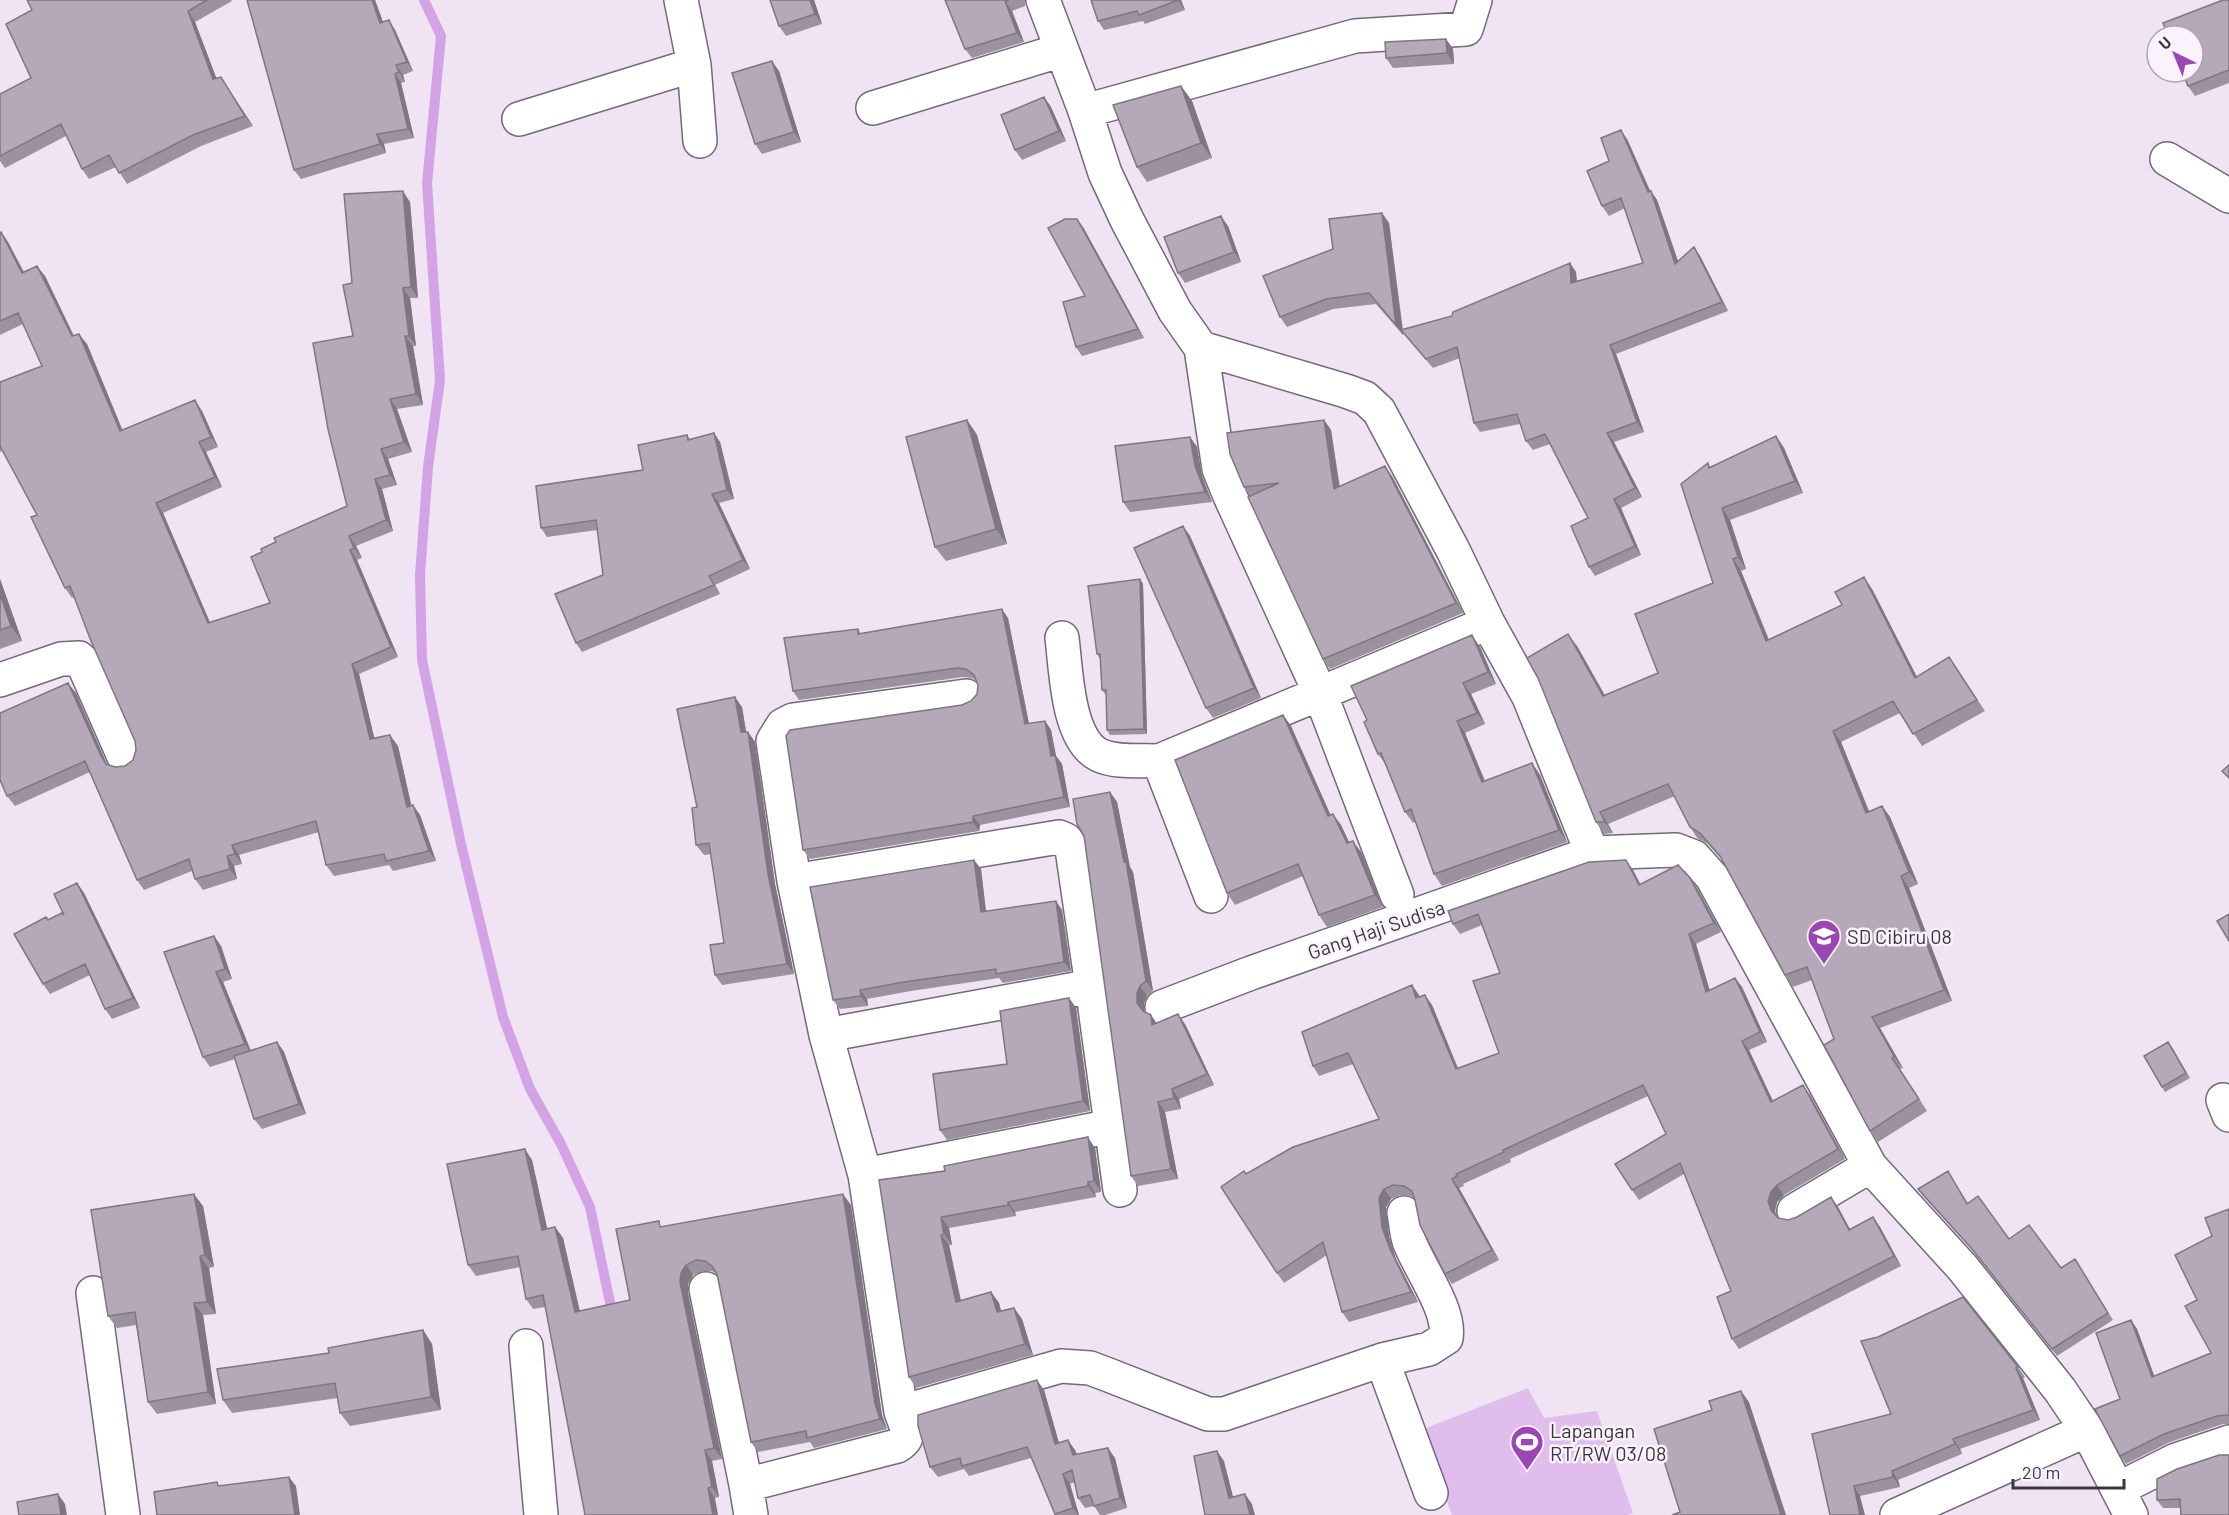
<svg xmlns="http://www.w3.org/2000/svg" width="2229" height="1515" viewBox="0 0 2229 1515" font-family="Barlow,sans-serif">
	<rect width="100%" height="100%" fill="#f0e4f4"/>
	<!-- green -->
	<path fill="#e1bdee" d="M1528,1388L1544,1418L1597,1411L1633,1513L1628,1515H1452L1421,1430Z"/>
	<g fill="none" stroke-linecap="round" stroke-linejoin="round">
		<!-- stream -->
		<path stroke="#d4a3e5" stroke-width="10" d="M424,0L441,36L427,183L440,380L428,467L420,575L422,660L461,844L503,1017L530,1089L561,1144L590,1207L613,1317"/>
		<defs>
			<path id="minor" d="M681,0L694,65L700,141
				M1043,0L1085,111L1105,173L1127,220L1175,311L1201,348L1346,391L1365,398L1379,411L1453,550L1488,623L1529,697L1592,853L1676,850L1694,857L1712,877L1870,1166L1962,1267L2060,1390L2087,1430L2131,1515
				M873,108L1062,50
				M1085,111L1355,36L1466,29L1475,0
				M519,119L694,65
				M2167,159L2229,196
				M1201,348L1219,469L1230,496L1320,693L1397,895
				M1062,638C1066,669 1067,739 1099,755C1116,763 1140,760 1159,761L1488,623
				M0,680L61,659L79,658L82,661L125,759
				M1159,761L1211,896
				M794,881L1059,837L1066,840L1072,849L1092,986L826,1035
				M1092,986L1120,1190
				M1162,1007L1251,973L1592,853
				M2223,1100L2229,1115
				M865,1175L1112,1126
				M1794,1211L1870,1166
				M706,1289L746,1485
				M93,1293L123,1515
				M526,1346L541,1515
				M1382,1360L1429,1349L1446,1338C1451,1310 1419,1268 1409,1241C1406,1232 1406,1222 1404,1213
				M901,1412L1061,1366L1090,1368L1106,1374L1208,1414H1224L1382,1360L1431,1493
				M2118,1489L2176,1460L2229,1442
				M751,1515L746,1485L897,1446C913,1437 906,1426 901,1412L865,1175L826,1035L794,881L773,741L783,725L793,720L966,696
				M1897,1515L2087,1430"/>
		</defs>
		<!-- minor casing -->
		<use href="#minor" stroke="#736977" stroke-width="36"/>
		<!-- minor -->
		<use href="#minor" stroke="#fff" stroke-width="33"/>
	</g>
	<!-- wall -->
	<path fill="#9c919f" d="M27,0H231L232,1L195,22L216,78L228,88L253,126L201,146L127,184L116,167L89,179L82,169L66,136L5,168L0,161V94L31,78L32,10Z
		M375,0L383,22L395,30L413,71L403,75L405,82L401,83L414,138L384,144L386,153L301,179L294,170Z
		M770,0H814L822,24L786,36L779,26Z
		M945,0H1025V6L1012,11L1024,42L972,58L965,49Z
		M1091,0H1181L1185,10L1145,24L1143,21L1104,30L1098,21Z
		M2229,0V83L2195,96L2188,86Z
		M1446,39L1453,49L1454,64L1393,68L1386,58Z
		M779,71L801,142L762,154L755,144Z
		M1181,86L1192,101L1212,158L1147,182L1137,167Z
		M1044,97L1051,107L1066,141L1022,160L1015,150Z
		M1627,139L1650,191L1657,200L1678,261L1694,247L1700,256L1728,311L1616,354L1644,432L1614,442L1642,497L1621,508L1641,555L1595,576L1589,567L1588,518L1550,444L1533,450L1526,441L1520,424L1480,432L1474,423L1460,358L1433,368L1403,333V335L1376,304L1333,309L1287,327L1280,317L1333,249L1382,213L1389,223L1403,330L1452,316L1570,263L1576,272L1577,281L1643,263L1625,208L1609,216L1602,206L1609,161Z
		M410,202L418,298H410L416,346H413L423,405L397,409L412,452L388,459L397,485L382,489L393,531L356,546L362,558L357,560L398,657L359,674L374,738L398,746L411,806L420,815L436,861L393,871L389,865L334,876L326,865L319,832L239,855L242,864L234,866L237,879L203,890L195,879L192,871L144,890L137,880L90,772L15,806L7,796L76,693L107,764L115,767L125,766L133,760L136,750L135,741L75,597L72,598L65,588L37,515L2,451L0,452V382L42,366L23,324L0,335V233L1,232L8,242L24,272L45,276L74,336L87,344L122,430L202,411L218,447L206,452L222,487L163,513L210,623L270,603L347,506L353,336L352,283Z
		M1228,226L1241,262L1185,283L1178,273Z
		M1083,227L1144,338L1082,356L1076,347L1085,296Z
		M967,420L977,435L1007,544L946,561L935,547Z
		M1324,420L1331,430L1340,487L1392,476L1463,613L1330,669L1323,659L1250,496L1244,487Z
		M714,433L720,442L734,499L719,503L750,569L715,585L720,594L582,652L576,643L603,575L597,530L547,537L541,528L643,470L687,435L690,439Z
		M1776,436L1784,448L1803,493L1730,520L1746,569L1741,571L1769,640L1842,605L1872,589L1917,677L1949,657L1985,711L1922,746L1900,713L1841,742L1869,811L1882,806L1890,817L1918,884L1909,888L1952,1001L1880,1028L1903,1068L1900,1069L1927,1111L1878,1142L1870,1131L1812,980L1793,987L1785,975L1724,862L1708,844L1698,839L1690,827L1675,796L1608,824L1613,833L1604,834L1596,822L1577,646L1605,696L1658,673L1713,583L1708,463L1710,467Z
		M1190,437L1197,447L1202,476L1212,502L1130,512L1123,502Z
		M1183,526L1190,536L1261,698L1213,718L1206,708Z
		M0,579L22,641L0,649Z
		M1140,579L1143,584L1147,734L1110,735L1107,730L1106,695L1102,690L1100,659L1097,654Z
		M1008,618L1029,724L1045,721L1051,730L1056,756L1062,764L1070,807L980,825L979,831L810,859L803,850L962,705L971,701L977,694L978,685L977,681L972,678L963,677L799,700L793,691L858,629L861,634Z
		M1480,647L1496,684L1471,694L1485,724L1465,733L1485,781L1532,763L1540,775L1567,842L1442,886L1434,874L1415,822L1413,823L1405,812L1386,765L1378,754L1367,720Z
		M742,707L746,732H748L755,742L775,884L794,974L722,985L715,975L724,943L711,854L704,855L696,845L697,807Z
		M1283,715L1291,726L1330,815L1341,825L1349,842L1361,852L1383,907L1327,927L1319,915L1303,876L1235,905L1227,893Z
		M1110,792L1117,802L1130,867L1133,872L1153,991L1147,996L1144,1003V1012L1151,1015L1156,1023L1185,1024L1214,1085L1179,1099L1181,1109L1165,1112L1178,1179L1138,1186L1131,1176Z
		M974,860L981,869L986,911L1062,910L1071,971L1003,983L999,978L911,991L867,999L868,1006L840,1009L833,1000Z
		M1626,860L1633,870L1640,884L1697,888L1721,932L1696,944L1709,990L1735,978L1742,987L1767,1042L1749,1050L1773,1101L1810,1095L1845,1159L1784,1195L1777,1202L1775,1211L1777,1216L1778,1218L1788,1220L1838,1207L1850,1230L1880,1227L1901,1266L1739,1349L1732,1339L1731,1291L1684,1174L1639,1200L1632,1190L1666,1134L1648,1096L1510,1159L1511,1162L1463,1184L1464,1186L1459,1188L1499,1260L1452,1284L1445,1274L1415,1199L1411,1196L1400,1195L1391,1199L1386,1207L1389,1237L1396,1259L1418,1302L1349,1322L1342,1312L1327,1255L1284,1283L1277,1273L1246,1174L1379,1119L1353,1064L1319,1076L1313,1066L1412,985L1419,997L1432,1005L1458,1068L1499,1053L1500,973L1482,925L1460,934L1453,924L1448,911Z
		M77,883L84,893L140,1008L112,1019L105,1009L90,975L50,994L43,984L48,919L62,913Z
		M214,936L221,946L232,979L223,982L251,1051L277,1042L284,1052L306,1114L262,1129L254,1119L235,1059L210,1067L203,1057Z
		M1069,998L1076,1008L1090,1111L947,1140L940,1130L1007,1064Z
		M2172,1047L2190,1078L2165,1092L2162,1087Z
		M1095,1148L1101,1192L1095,1193L1096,1197L1015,1212L1016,1216L949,1228L952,1245H949L961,1300L991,1292L999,1303L1001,1311L1014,1308L1022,1319L1033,1355L916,1388L909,1377L879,1180Z
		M532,1160L547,1229L555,1227L563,1238L580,1311L630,1300L663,1227L851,1205L882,1415L887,1429L814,1448L810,1442L758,1452L751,1442L717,1274L712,1271H703L693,1275L688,1284V1293L722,1459L712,1461L719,1497L715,1498L545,1307L533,1309L526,1299L520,1267L476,1276L468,1265Z
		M1952,1178L1968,1203L2009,1239L2061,1268L2075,1259L2113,1320L2057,1356L1977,1255L1923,1196L1918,1189Z
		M203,1206L214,1267L209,1268L216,1314L203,1315L216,1404L157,1414L148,1402L136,1325L117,1328L108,1316Z
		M2229,1209V1424H2223L2170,1442L2126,1464L2120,1456V1399L2131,1320L2137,1329L2154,1376L2211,1353L2197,1300L2212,1236Z
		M423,1330L432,1344L441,1410L350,1426L340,1413L338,1398L232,1413L223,1400L329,1353Z
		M2018,1367L2025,1377L2023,1378L2040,1420L1960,1449L1962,1454L1898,1480L1900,1487L1860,1496L1830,1515L1891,1414Z
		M1044,1390L1059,1443L1075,1450L1077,1454L1115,1458L1127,1508L1105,1515H1100L1094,1506L1085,1508L1078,1498L1075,1482L1070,1484L1079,1515H1055L1031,1458L969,1476L964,1469L938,1477L930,1467Z
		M2229,1455L2181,1508H2163L2157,1500Z"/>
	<!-- shaded-wall -->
	<path fill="#7f7682" d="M372,0H375L387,33L380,23Z
		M810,0H814L822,24L815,14Z
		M1178,0H1181L1185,10Z
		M1005,1L1012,11L1024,42L1017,33Z
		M188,11L195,22L221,90L213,79Z
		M389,20L395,30L413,71L407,62Z
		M1446,39L1453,49L1454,64L1447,53Z
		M772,61L779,71L801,142L794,132Z
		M396,65L403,75L405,82L399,72Z
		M395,74L401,83L414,138L408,129Z
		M221,77L228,88L253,126L245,116Z
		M1181,86L1192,101L1212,158L1201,143Z
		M1044,97L1051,107L1066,141L1059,131Z
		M1621,130L1627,139L1652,195L1651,191L1657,200L1682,273L1675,264L1648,192Z
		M377,134L384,144L386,153L380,144Z
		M403,191L410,202L418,298L411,287Z
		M1382,213L1389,223L1403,335L1396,325Z
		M1221,216L1228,226L1241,262L1234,252Z
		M1077,219L1083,227L1144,338L1138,329Z
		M1,232L8,242L29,283L22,273Z
		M1694,247L1700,256L1728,311L1722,302Z
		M1570,263L1576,272L1577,292L1571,283Z
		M37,266L45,276L79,347L72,336Z
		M403,288L410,298L416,346L409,336Z
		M79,334L87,344L127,441L120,431Z
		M405,336L413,346L423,405L416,394Z
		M1610,345L1616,354L1644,432L1637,422Z
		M390,399L397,409L412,452L404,442Z
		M195,400L202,411L218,447L211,437Z
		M967,420L977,435L1007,544L996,529Z
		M1324,420L1331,430L1341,499L1334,489Z
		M714,433L720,442L734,499L727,490Z
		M1607,433L1614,442L1642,497L1635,488Z
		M1776,436L1784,448L1803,493L1795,481Z
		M1190,437L1197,447L1202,476L1212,502L1205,492L1195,466Z
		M199,442L206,452L222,487L215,477Z
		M381,449L388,459L397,485L390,475Z
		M1385,466L1392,476L1463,613L1456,603Z
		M375,479L382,489L393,531L386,520Z
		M712,494L719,503L750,569L743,560Z
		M1614,499L1621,508L1641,555L1635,546Z
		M156,503L163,513L215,634L208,623Z
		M1722,508L1730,520L1746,569L1738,557Z
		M1183,526L1190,536L1261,698L1254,688Z
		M349,536L356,546L362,558L354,548Z
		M350,550L357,560L398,657L391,647Z
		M1733,559L1741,571L1774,653L1766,641Z
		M709,576L715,585L720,594L714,585Z
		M1864,577L1872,589L1923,689L1915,678Z
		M0,579L22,641L11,626L0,594Z
		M1140,579L1143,584L1147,734L1144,729Z
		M1002,609L1008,618L1031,734L1025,724Z
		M1568,634L1577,646L1612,708L1603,696Z
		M1472,635L1480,647L1496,684L1488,672Z
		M352,664L359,674L377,749L370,739Z
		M68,683L76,693L108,767L101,756Z
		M1463,683L1471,694L1485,724L1477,713Z
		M735,697L742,707L748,743L741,732Z
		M1283,715L1291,726L1336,827L1328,816Z
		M1045,721L1051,730L1056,756L1062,764L1070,807L1064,797L1051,756Z
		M1457,721L1465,733L1490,794L1482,782Z
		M1833,731L1841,742L1874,824L1866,813Z
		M748,732L755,742L775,884L794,974L787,964L768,874Z
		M390,735L398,746L414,817L407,807Z
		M1532,763L1540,775L1567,842L1559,830Z
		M1110,792L1117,802L1130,867L1133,872L1153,991L1146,981Z
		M413,805L420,815L436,861L429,851Z
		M1882,806L1890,817L1918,884L1909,872Z
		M1600,812L1608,824L1613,833L1605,822Z
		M1333,814L1341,825L1355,855L1347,843Z
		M973,816L980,825L979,831L973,822Z
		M1353,841L1361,852L1383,907L1375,895Z
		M232,845L239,855L242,864L235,854Z
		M227,856L234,866L237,879L230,869Z
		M974,860L981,869L987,921L981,912Z
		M1626,860L1633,870L1646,895L1639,885Z
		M1901,876L1909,888L1952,1001L1944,990Z
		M1690,878L1697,888L1721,932L1714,923Z
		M77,883L84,893L140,1008L133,998Z
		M1056,901L1062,910L1071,971L1064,962Z
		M1689,934L1696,944L1713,1001L1706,992Z
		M214,936L221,946L232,979L225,969Z
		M216,972L223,982L252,1054L245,1044Z
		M1735,978L1742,987L1767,1042L1760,1032Z
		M1412,985L1419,995L1423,1007L1416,998Z
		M1140,986L1147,996L1144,1003V1013L1137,1003V993Z
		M860,990L867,999L868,1006L861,996Z
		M1425,995L1432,1005L1462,1079L1456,1069Z
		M1069,998L1076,1008L1090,1111L1083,1101Z
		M1178,1014L1185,1024L1214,1085L1207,1074Z
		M1151,1015L1158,1025H1152Z
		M1872,1017L1880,1028L1903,1068L1894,1056Z
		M1742,1041L1749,1050L1778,1112L1771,1102Z
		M277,1042L284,1052L306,1114L299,1104Z
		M1803,1085L1810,1095L1845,1159L1838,1149Z
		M1172,1089L1179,1099L1181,1109L1174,1098Z
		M1158,1102L1165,1112L1178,1179L1171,1169Z
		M1088,1137L1095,1148L1101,1192L1094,1181Z
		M525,1149L532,1160L550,1241L542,1230Z
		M1452,1179L1459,1188L1499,1260L1492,1250Z
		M1088,1182L1095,1193L1096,1197L1088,1186Z
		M1777,1185L1784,1195L1777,1202L1775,1211L1778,1220L1771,1210L1768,1201L1771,1192Z
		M1384,1189L1391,1199L1386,1207L1389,1237L1396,1259L1418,1302L1411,1292L1390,1249L1382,1227L1379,1198Z
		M194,1194L203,1206L214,1267L205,1255Z
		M843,1194L851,1205L882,1415L887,1429L880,1419L875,1404Z
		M1831,1197L1838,1207L1856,1240L1849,1230Z
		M1008,1202L1015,1212L1016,1216L1008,1205Z
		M941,1217L949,1228L952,1245L944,1234Z
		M1873,1217L1880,1227L1901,1266L1894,1256Z
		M555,1227L563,1238L582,1322L575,1312Z
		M941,1235L949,1245L963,1313L956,1302Z
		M200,1256L209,1268L216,1314L207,1302Z
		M686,1265L693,1275L688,1284V1293L722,1459L714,1448L680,1282L681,1273Z
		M991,1292L999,1303L1004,1323L997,1312Z
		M194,1303L203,1315L216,1404L208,1392Z
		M1014,1308L1022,1319L1033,1355L1025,1344Z
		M2131,1320L2137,1329L2158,1386L2152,1377Z
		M423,1330L432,1344L441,1410L431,1397Z
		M2016,1368L2023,1378L2040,1420L2033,1410Z
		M1037,1380L1044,1390L1062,1454L1055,1444Z
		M1741,1391L1749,1402L1786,1515H1781Z
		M1953,1439L1960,1449L1962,1454L1955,1444Z
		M1068,1440L1075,1450L1080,1465L1073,1455Z
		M1108,1448L1115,1458L1127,1508L1120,1498Z
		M705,1450L712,1461L719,1497L712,1487Z
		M1217,1451L1224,1461L1236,1508L1229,1498Z
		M1892,1471L1898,1480L1900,1487L1893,1477Z
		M1063,1474L1070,1484L1079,1515H1078L1073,1508Z
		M289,1477L296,1486L300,1515H295Z
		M1854,1486L1860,1496L1865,1515H1860Z
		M708,1488L715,1498L718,1515H713Z
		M58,1494L65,1504L67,1515H61Z
		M1245,1494L1252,1504L1255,1515H1250Z"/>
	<!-- building -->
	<path fill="#b5a9b9" stroke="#7f7682" stroke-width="1.5" d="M27,0H207L188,11L213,79L221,77L245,116L193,135L119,173L109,155L82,169L61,124L0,156V94L31,78L6,24L32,10Z
		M247,0H372L380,23L389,20L407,62L396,65L399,72L395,74L408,129L377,134L380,144L294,170Z
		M770,0H810L815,14L779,26Z
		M945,0H1009L1005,1L1017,33L965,49Z
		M1091,0H1178L1139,15L1137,11L1098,21Z
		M2223,0H2229V70L2188,86L2182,72H2193V36H2168L2163,23Z
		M1446,39L1447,53L1386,58L1385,42Z
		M772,61L794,132L755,144L732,73Z
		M1181,86L1201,143L1137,167L1113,105Z
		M1044,97L1059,131L1015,150L1001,115Z
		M1621,130L1648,192L1651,191L1675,264L1694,247L1722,302L1610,345L1637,422L1607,433L1635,488L1614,499L1635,546L1589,567L1571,526L1588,518L1545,434L1526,441L1517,414L1474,423L1457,347L1426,359L1401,330L1452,316L1453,312L1570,263L1571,283L1643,263L1621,198L1602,206L1587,171L1609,161L1601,138Z
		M403,191L411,287L403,288L409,336H405L416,394L390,399L404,442L381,449L390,475L375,479L386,520L349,536L354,548L350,550L391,647L352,664L370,739L390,735L407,807L413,805L429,851L386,861L384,854L326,865L316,821L232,845L235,854L227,856L230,869L195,879L189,859L137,880L85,761L7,796L0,780V713L68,683L101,756L106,764L115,767L125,766L133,760L136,750L135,741L91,641L70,586L65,588L31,517L37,515L0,446V382L42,366L18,313L0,321V233L1,232L22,273L37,266L72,336L79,334L120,431L195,400L211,437L199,442L215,477L156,503L208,623L270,603L251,557L262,552L261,549L276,542L274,538L347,506L328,429L313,343L353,336L343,285L352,283L344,194Z
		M1382,213L1396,325L1369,293L1326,299L1280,317L1263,276L1333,249L1329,219Z
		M1221,216L1234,252L1178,273L1164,237Z
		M1065,219H1077L1138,329L1076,347L1063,302L1085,296L1048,228Z
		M967,420L996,529L935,547L906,437Z
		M1324,420L1334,489L1385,466L1456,603L1323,659L1248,497L1279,483L1244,487L1230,454L1227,433Z
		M714,433L727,490L712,494L743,560L709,576L714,585L576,643L555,594L603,575L596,520L541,528L536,486L643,470L638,445L687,435L688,440Z
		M1776,436L1795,481L1722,508L1738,557L1733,559L1766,641L1842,605L1835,592L1864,577L1915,678L1949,657L1977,700L1913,734L1893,701L1833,731L1866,813L1882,806L1909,872L1901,876L1944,990L1872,1017L1894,1056L1892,1058L1919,1099L1870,1131L1824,1045L1834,1039L1807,967L1785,975L1720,856L1700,833L1690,827L1668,784L1600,812L1605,822H1596L1538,678L1527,658L1568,634L1603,696L1658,673L1635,614L1713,583L1681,484L1708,463L1709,468Z
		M1190,437L1195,466L1205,492L1123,502L1115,446Z
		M1183,526L1254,688L1206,708L1134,548Z
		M1140,579L1144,729L1107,730L1106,690H1102L1100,654H1097L1088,586Z
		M0,594L11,626L0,630Z
		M1002,609L1025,724L1045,721L1051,756L1055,755L1064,797L973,816V822L803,850L786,736L790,730L962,705L971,701L977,694L978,685L974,675L966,669L957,668L793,691L784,638L858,629V634Z
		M1472,635L1488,672L1463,683L1477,713L1457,721L1482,782L1532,763L1559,830L1434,874L1411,809L1405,812L1381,753L1378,754L1364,722L1367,720L1351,686Z
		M735,697L741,732H748L768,874L787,964L715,975L710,945L724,943L709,843L696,845L692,808L697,807L677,709Z
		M1283,715L1328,816L1333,814L1347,843L1353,841L1375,895L1319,915L1298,864L1227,893L1175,760Z
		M2229,765V778L2222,771Z
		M1110,792L1124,862H1126L1146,981L1140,986L1137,993V1003L1143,1011L1151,1015L1152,1025L1178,1014L1207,1074L1172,1089L1174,1098L1158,1102L1171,1169L1131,1176L1084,836L1077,824L1073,799Z
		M974,860L981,912L1056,901L1064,962L996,974V969L904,982L860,990L861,996L833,1000L810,887Z
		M1626,860L1639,885L1678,865L1690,878L1714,923L1689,934L1706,992L1735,978L1760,1032L1742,1041L1771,1102L1803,1085L1838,1149L1777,1185L1771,1192L1768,1201L1771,1210L1778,1218L1788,1220L1797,1217L1831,1197L1849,1230L1873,1217L1894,1256L1732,1339L1717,1297L1731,1291L1680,1163L1632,1190L1615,1164L1666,1134L1643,1085L1503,1150L1504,1152L1456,1174L1457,1176L1452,1179L1492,1250L1445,1274L1420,1225L1415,1200L1412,1191L1404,1186L1393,1185L1384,1189L1379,1198L1382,1227L1390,1249L1411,1292L1342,1312L1323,1242L1277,1273L1221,1187L1244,1171L1246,1174L1293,1147L1379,1119L1348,1053L1313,1066L1302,1032L1412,985L1416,998L1425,995L1456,1069L1499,1053L1473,981L1500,973L1478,914L1453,924L1448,911L1589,862Z
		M77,883L133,998L105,1009L85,964L43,984L14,934L46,917L48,920L62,913L64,915L54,894Z
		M2229,914V941L2217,921Z
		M214,936L225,969L216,972L245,1044L203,1057L164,952Z
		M1069,998L1083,1101L940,1130L933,1074L1007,1064L1000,1011Z
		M277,1042L299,1104L254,1119L234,1056Z
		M2168,1042L2186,1073L2162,1087L2144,1056Z
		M1088,1137L1094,1181L1088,1182V1186L1008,1202V1205L941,1217L944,1234L941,1235L956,1302L991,1292L997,1312L1014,1308L1025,1344L909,1377L879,1180L945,1171L944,1166Z
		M525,1149L542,1230L555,1227L575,1312L630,1300L616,1229L659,1221L660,1227L843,1194L875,1404L880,1419L807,1438L806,1431L751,1442L717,1274L712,1266L705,1261L696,1260L686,1265L681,1273L680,1282L714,1448L705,1450L712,1487L708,1488L713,1515H585L543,1295L526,1299L518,1256L468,1265L447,1164Z
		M1948,1171L1967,1204L1978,1196L2009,1239L2029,1225L2061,1268L2075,1259L2108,1313L2052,1349L1972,1249L1918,1189Z
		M194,1194L205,1255L200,1256L207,1302L194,1303L208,1392L148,1402L135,1312L108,1316L91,1210Z
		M2229,1209V1416L2227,1415L2217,1416L2164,1434L2120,1456L2095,1409L2120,1399L2096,1333L2131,1320L2152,1377L2211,1353L2185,1306L2197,1300L2175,1255L2212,1236L2205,1218Z
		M1963,1297L2018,1367L2016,1368L2033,1410L1953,1439L1955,1444L1892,1471L1893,1477L1854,1486L1860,1515H1830L1812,1434L1891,1414L1861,1341L1878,1337Z
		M423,1330L431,1397L340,1413L335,1383L223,1400L217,1369L329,1353L328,1348Z
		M1037,1380L1055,1444L1068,1440L1073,1455L1108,1448L1120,1498L1094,1506L1090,1495L1078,1498L1072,1470L1063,1474L1073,1508L1055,1514L1027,1447L962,1466L960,1458L930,1467L918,1426V1415Z
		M1741,1391L1781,1515H1672L1680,1512L1654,1429L1712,1410L1709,1401Z
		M1217,1451L1229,1498L1245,1494L1250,1515H1205L1194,1456Z
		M2219,1455H2229V1515H2181L2180,1499L2157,1500V1479L2177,1469Z
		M289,1477L295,1515H157L154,1492L217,1482L218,1486Z
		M58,1494L61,1515H19L17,1502Z"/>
	<!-- icons -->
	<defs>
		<symbol id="school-pin" viewBox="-11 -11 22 30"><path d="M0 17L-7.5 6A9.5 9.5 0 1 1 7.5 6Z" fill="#9a47b5" stroke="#faf3fd"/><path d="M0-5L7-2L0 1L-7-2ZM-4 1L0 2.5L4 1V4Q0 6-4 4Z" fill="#fff"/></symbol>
		<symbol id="stadium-pin" viewBox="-11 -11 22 30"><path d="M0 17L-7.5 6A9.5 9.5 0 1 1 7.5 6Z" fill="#9a47b5" stroke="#faf3fd"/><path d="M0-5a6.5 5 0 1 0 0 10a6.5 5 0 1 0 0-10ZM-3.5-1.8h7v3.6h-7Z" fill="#fff"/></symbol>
	</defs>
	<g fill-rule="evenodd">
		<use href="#school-pin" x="1805" y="917" width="38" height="52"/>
		<use href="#stadium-pin" x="1508" y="1423" width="38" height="52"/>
	</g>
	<g text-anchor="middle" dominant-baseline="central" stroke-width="5" stroke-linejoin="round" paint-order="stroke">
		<!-- street labels -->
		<g font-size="20" fill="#3a363c" stroke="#faf3fd">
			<text transform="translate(1376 929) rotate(-19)">Gang Haji Sudisa</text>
		</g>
		<!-- poi labels -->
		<g font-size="20" fill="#3a363c" stroke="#faf3fd" text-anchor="start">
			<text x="1847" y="936">SD Cibiru 08</text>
			<text x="1550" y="1430">Lapangan<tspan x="1550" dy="23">RT/RW 03/08</tspan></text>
		</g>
	</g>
	<!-- north arrow -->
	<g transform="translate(2175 54) rotate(317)"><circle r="28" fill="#faf3fd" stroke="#ada7b0" stroke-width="1.5"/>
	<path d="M0-4.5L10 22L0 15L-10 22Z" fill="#9a47b5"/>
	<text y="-9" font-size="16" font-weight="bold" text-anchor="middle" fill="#3a363c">U</text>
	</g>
	<!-- scale -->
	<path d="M2013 1479v9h111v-9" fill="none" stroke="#3a363c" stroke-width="3"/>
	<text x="2022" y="1479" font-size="18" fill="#3a363c" stroke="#faf3fd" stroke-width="4.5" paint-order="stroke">20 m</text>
</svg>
